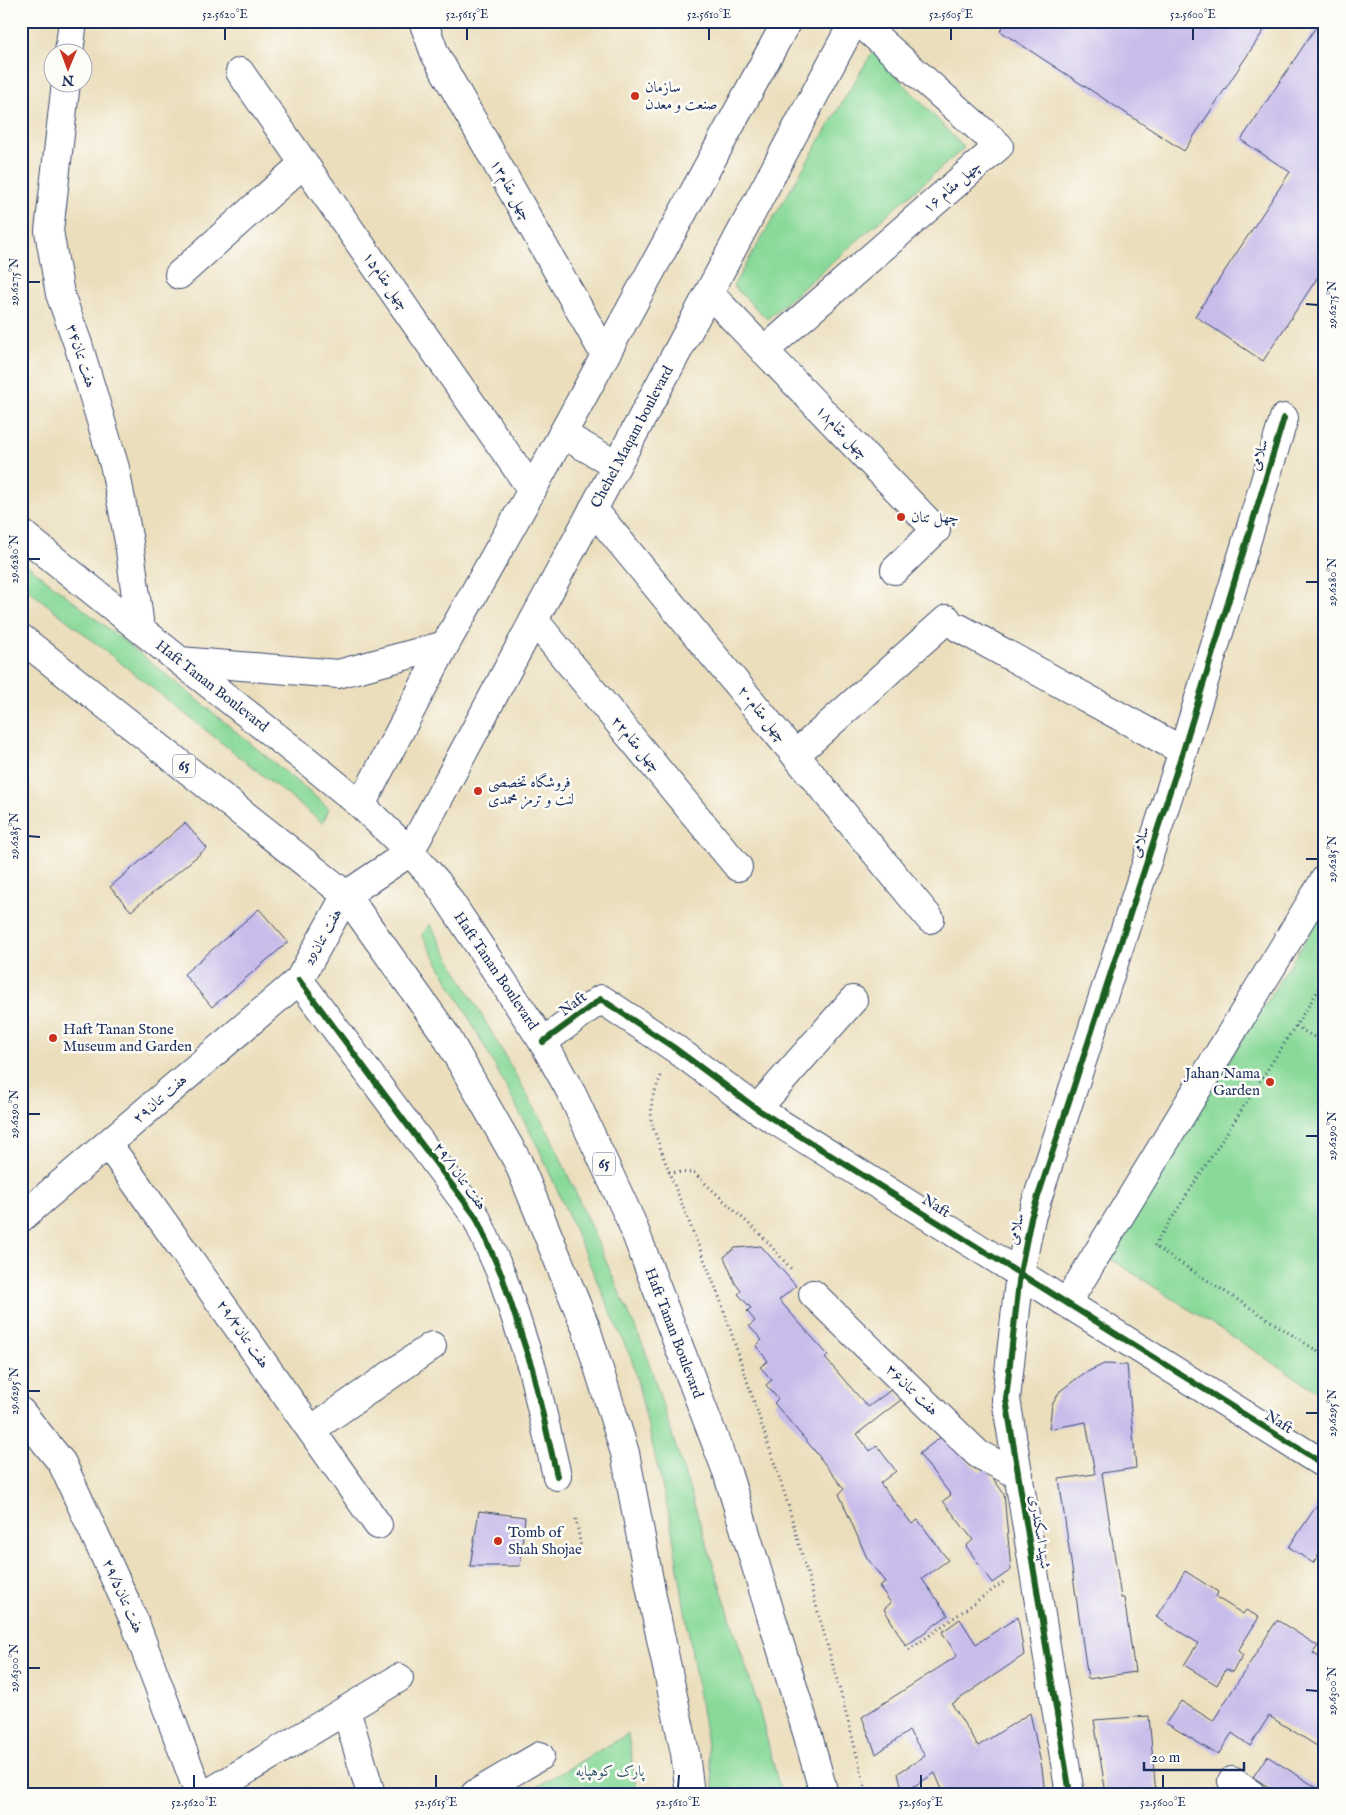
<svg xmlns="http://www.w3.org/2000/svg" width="1346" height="1815" viewBox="0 0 1346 1815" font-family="'IM FELL English',Amiri,serif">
	<rect width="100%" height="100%" fill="#fdfcf7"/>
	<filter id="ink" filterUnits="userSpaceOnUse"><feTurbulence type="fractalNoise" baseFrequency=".02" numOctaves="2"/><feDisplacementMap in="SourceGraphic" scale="10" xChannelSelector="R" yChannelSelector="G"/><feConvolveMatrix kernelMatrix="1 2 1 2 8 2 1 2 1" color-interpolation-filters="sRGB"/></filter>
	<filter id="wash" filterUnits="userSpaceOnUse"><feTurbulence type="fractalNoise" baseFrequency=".0096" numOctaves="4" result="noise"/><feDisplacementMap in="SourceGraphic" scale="20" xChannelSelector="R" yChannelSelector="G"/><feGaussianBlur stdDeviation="1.12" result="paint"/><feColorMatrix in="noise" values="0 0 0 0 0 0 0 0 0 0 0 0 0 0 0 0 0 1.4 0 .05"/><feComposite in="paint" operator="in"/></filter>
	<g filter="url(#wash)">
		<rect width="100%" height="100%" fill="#ebdebc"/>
		<!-- green -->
		<path fill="#89d999" stroke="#52847c" d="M873,51L964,148L767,319L733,286Z
			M21,560L167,675L329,808L323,823L21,584Z
			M1325,909V1396L1106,1256Z
			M430,924L552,1139L645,1350L758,1705L781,1794H715L670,1519L633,1363L539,1149L466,1012L422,935Z
			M628,1734L637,1794H524Z"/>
		<g id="blocks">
			<!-- building -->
			<path fill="#c7bcea" d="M1006,21H1270L1184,151L1000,31Z
				M1320,21H1325V266L1263,361L1195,316L1290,172L1241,140Z
				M185,823L207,848L131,911L110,887Z
				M259,909L288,942L212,1007L184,974Z
				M761,1246L796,1286L779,1300L828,1355L825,1358L868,1407L892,1389L902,1399L857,1434L870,1451L877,1446L896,1471L880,1483L912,1524L918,1520L948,1560L922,1579L948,1615L906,1646L884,1609L891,1603L879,1586L885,1582L867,1558L839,1494L844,1489L814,1450L774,1403L778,1399L766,1385L772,1380L760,1367L768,1361L756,1346L762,1340L749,1326L755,1321L747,1311L751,1308L738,1294L741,1291L735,1283L724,1257L735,1248Z
				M1104,1364L1127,1365L1136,1468L1102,1473L1121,1598H1124L1135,1672L1088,1679L1059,1479L1095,1474L1086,1422L1049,1429L1052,1405L1060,1391L1083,1374Z
				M942,1436L980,1473L986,1468L1004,1494L1011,1570L992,1583L966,1546L973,1540L943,1501L951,1495L919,1454Z
				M1323,1496H1325V1545L1313,1563L1289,1547Z
				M479,1511L525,1517L520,1566H470Z
				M1185,1571L1218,1592L1216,1597L1243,1614L1246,1610L1259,1617L1238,1651L1243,1655L1232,1672L1226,1669L1217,1685L1184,1665L1198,1643L1156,1617Z
				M1018,1617L1024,1655L952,1704L978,1746L1030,1713L1042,1768L1045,1794H944L935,1773L903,1793L898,1773L925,1756L909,1731L876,1754L862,1717L957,1656L942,1632L960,1619L976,1644Z
				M1277,1620L1318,1646L1313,1653L1325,1661V1751L1269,1716L1250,1746L1232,1733L1218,1755L1166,1723L1181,1701L1213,1721Z
				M1149,1716L1156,1794H1106L1094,1720Z
				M1267,1756L1325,1793V1794H1279L1253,1777Z"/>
		</g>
	</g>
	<g filter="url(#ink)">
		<use href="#blocks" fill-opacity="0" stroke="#3a496c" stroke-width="1"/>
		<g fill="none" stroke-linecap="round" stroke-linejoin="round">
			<defs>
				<path id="minor" d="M423,21L435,54L605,355
					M69,52L73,21
					M240,72L532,490
					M66,82L49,231L60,294L78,344L115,468L129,542L140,628
					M179,275L304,163
					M709,293L936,530L895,570
					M764,351L999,146L858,21
					M593,509L930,919
					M534,620L738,867
					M959,628L1183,751
					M795,755L947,619
					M299,980L476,1217L502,1276L532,1368L557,1476
					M543,1042L601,999L673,1047L757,1109L1325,1465
					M757,1109L853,1000
					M108,1144L378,1525
					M21,1218L299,980L346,895L410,852
					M813,1294L978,1454L1019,1475
					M1067,1303L1325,879
					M21,1412L62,1463L134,1620L199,1794
					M311,1430L432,1346
					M346,1710L371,1794
					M1232,1781L1251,1794
					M207,1794L399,1678
					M475,1794L540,1756
					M1070,1794L1006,1399L1020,1273L1031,1218L1183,751L1284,418"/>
				<path id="major" d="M562,434L617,465
					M21,533L180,661L311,764L361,805L410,852L437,882L543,1042L572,1094L631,1221L727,1472L808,1736L824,1794
					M21,638L346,895L445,1034L518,1162L586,1328L625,1453L653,1601L685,1753L690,1794
					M180,661L338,674L445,645
					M361,805L445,645L532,490L787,21
					M410,852L854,21"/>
			</defs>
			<!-- minor casing -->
			<use href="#minor" stroke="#3a496c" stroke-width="30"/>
			<!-- major casing -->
			<use href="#major" stroke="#3a496c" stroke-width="30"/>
			<!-- path -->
			<path stroke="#3a496c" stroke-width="3" stroke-dasharray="1 4" stroke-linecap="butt" d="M1325,980L1154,1246L1325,1356
				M1296,1026L1325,1044
				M661,1076L652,1098L651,1122L669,1172L720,1299L786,1498L841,1694L867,1794
				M669,1172L694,1173L763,1237L793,1271
				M576,1519L581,1547
				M909,1650L1005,1581"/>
			<!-- minor -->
			<use href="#minor" stroke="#fff" stroke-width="28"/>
			<!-- major -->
			<use href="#major" stroke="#fff" stroke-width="28"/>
			<defs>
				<path id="cycleway" d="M299,980L476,1217L502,1276L532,1368L557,1476
					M543,1042L601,999L673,1047L757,1109L1325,1465
					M1070,1794L1006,1399L1020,1273L1031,1218L1183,751L1284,418"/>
			</defs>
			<!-- cycleway casing -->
			<use href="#cycleway" stroke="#fdfcf7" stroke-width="9"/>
			<!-- cycleway -->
			<use href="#cycleway" stroke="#1b5e20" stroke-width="6"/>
		</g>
	</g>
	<!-- ticks -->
	<path fill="none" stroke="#1b2f5e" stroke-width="2" d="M225,40V28M467,40V28M709,40V28M951,40V28M1193,40V28M28,282H40M1306,304L1318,305M28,559H40M1306,582H1318M28,836L40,837M1306,859H1318M28,1114H40M1306,1136H1318M28,1391H40M1306,1413H1318M28,1668H40M1306,1690L1318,1691M194,1788V1775M436,1788V1775M678,1788L679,1775M921,1788V1775M1163,1788V1775"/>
	<!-- markers -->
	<g fill="#c8321e" stroke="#fdfcf7" stroke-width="2">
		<circle cx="635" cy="96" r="5"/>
		<circle cx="901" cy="517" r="5"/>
		<circle cx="478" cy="791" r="5"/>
		<circle cx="53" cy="1038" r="5"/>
		<circle cx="1270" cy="1082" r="5"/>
		<circle cx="498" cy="1541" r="5"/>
	</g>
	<g text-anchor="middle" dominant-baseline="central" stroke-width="5" stroke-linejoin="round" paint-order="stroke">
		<!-- shield labels -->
		<g fill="#fdfcf7" stroke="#5f6c8c" stroke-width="1">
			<rect x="173" y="754.5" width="22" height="23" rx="4"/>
			<rect x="593" y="1152.5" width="22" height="23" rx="4"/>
		</g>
		<g font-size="14" font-weight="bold" fill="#1b2f5e">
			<text x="184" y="766">65</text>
			<text x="604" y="1164">65</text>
		</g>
		<!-- poi labels -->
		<g font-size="15" fill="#1b2f5e" stroke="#fdfcf7" text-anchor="start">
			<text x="645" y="87">سازمان<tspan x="645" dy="17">صنعت و معدن</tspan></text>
			<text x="911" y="517">چهل تنان</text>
			<text x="488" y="782">فروشگاه تخصصی<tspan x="488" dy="17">لنت و ترمز محمدی</tspan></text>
			<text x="63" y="1029">Haft Tanan Stone<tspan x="63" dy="17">Museum and Garden</tspan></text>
			<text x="1260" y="1073" text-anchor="end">Jahan Nama<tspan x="1260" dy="17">Garden</tspan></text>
			<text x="508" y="1532">Tomb of<tspan x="508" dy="17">Shah Shojae</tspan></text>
		</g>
		<!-- street labels -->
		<g font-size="15" fill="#1b2f5e" stroke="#fdfcf7">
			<text transform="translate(952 187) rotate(-41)">چهل مقام ۱۶</text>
			<text transform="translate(511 190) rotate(61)">چهل مقام۱۳</text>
			<text transform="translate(386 281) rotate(55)">چهل مقام۱۵</text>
			<text transform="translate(81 356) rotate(72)">هفت تنان۳۴</text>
			<text transform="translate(842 432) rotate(46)">۱۸چهل مقام</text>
			<text transform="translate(632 437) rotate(-62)">Chehel Maqam boulevard</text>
			<text transform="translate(1259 455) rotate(-73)">سلامی</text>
			<text transform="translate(212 686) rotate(38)">Haft Tanan Boulevard</text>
			<text transform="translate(762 714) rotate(51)">چهل مقام۲۰</text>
			<text transform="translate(636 744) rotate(50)">چهل مقام۲۲</text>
			<text transform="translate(1140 842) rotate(-72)">سلامی</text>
			<text transform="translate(323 937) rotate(-61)">29هفت تنان</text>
			<text transform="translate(496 971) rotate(56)">Haft Tanan Boulevard</text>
			<text transform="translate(573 1004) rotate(-37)">Naft</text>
			<text transform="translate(160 1099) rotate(-41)">هفت تنان۲۹</text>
			<text transform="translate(460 1176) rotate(54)">۲۹/۱هفت تنان</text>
			<text transform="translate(936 1206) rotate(32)">Naft</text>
			<text transform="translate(1016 1229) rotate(-77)">سلامی</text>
			<text transform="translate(674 1333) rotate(69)">Haft Tanan Boulevard</text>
			<text transform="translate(243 1334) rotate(55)">۲۹/۳هفت تنان</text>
			<text transform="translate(912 1390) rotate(44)">هفت تنان۳۶</text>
			<text transform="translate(1279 1422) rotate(32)">Naft</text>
			<text transform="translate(1040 1532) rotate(81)">شهید اسکندری</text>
			<text transform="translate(123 1596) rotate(66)">۲۹/۵هفت تنان</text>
		</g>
		<!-- park labels -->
		<g font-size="15" fill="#365a6d" stroke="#fdfcf7">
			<text x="610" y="1771">پارک کوهپایه</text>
		</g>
	</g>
	<!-- margin -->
	<rect width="1346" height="1815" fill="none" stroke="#fdfcf7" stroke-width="55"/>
	<!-- north arrow -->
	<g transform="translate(68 68) rotate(181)"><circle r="24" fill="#fdfcf7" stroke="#a3aaba"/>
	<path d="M0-4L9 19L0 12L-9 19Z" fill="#c8321e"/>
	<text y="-8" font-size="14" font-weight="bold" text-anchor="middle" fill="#1b2f5e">N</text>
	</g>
	<!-- scale -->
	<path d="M1144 1762v8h100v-8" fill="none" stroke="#1b2f5e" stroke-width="2.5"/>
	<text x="1151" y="1762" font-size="15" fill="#1b2f5e" stroke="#fdfcf7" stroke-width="4" paint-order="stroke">20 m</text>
	<rect x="28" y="28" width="1290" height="1760" fill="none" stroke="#1b2f5e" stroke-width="2"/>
	<g font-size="12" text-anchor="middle" fill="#1b2f5e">
		<text x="225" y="18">52.5620°E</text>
		<text x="467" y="18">52.5615°E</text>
		<text x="709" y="18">52.5610°E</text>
		<text x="951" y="18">52.5605°E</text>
		<text x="1193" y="18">52.5600°E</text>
		<text transform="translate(14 282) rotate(-90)" y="4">29.6275°N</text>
		<text transform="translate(1332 305) rotate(-90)" y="4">29.6275°N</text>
		<text transform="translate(14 559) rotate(-90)" y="4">29.6280°N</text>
		<text transform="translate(1332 582) rotate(-90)" y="4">29.6280°N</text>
		<text transform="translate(14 836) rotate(-90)" y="4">29.6285°N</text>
		<text transform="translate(1332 859) rotate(-90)" y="4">29.6285°N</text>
		<text transform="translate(14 1114) rotate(-90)" y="4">29.6290°N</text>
		<text transform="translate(1332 1136) rotate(-90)" y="4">29.6290°N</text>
		<text transform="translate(14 1391) rotate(-90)" y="4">29.6295°N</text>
		<text transform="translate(1332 1413) rotate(-90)" y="4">29.6295°N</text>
		<text transform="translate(14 1668) rotate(-90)" y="4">29.6300°N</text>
		<text transform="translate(1332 1691) rotate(-90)" y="4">29.6300°N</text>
		<text x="194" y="1806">52.5620°E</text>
		<text x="436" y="1806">52.5615°E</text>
		<text x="678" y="1806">52.5610°E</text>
		<text x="921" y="1806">52.5605°E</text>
		<text x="1163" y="1806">52.5600°E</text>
	</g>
</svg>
